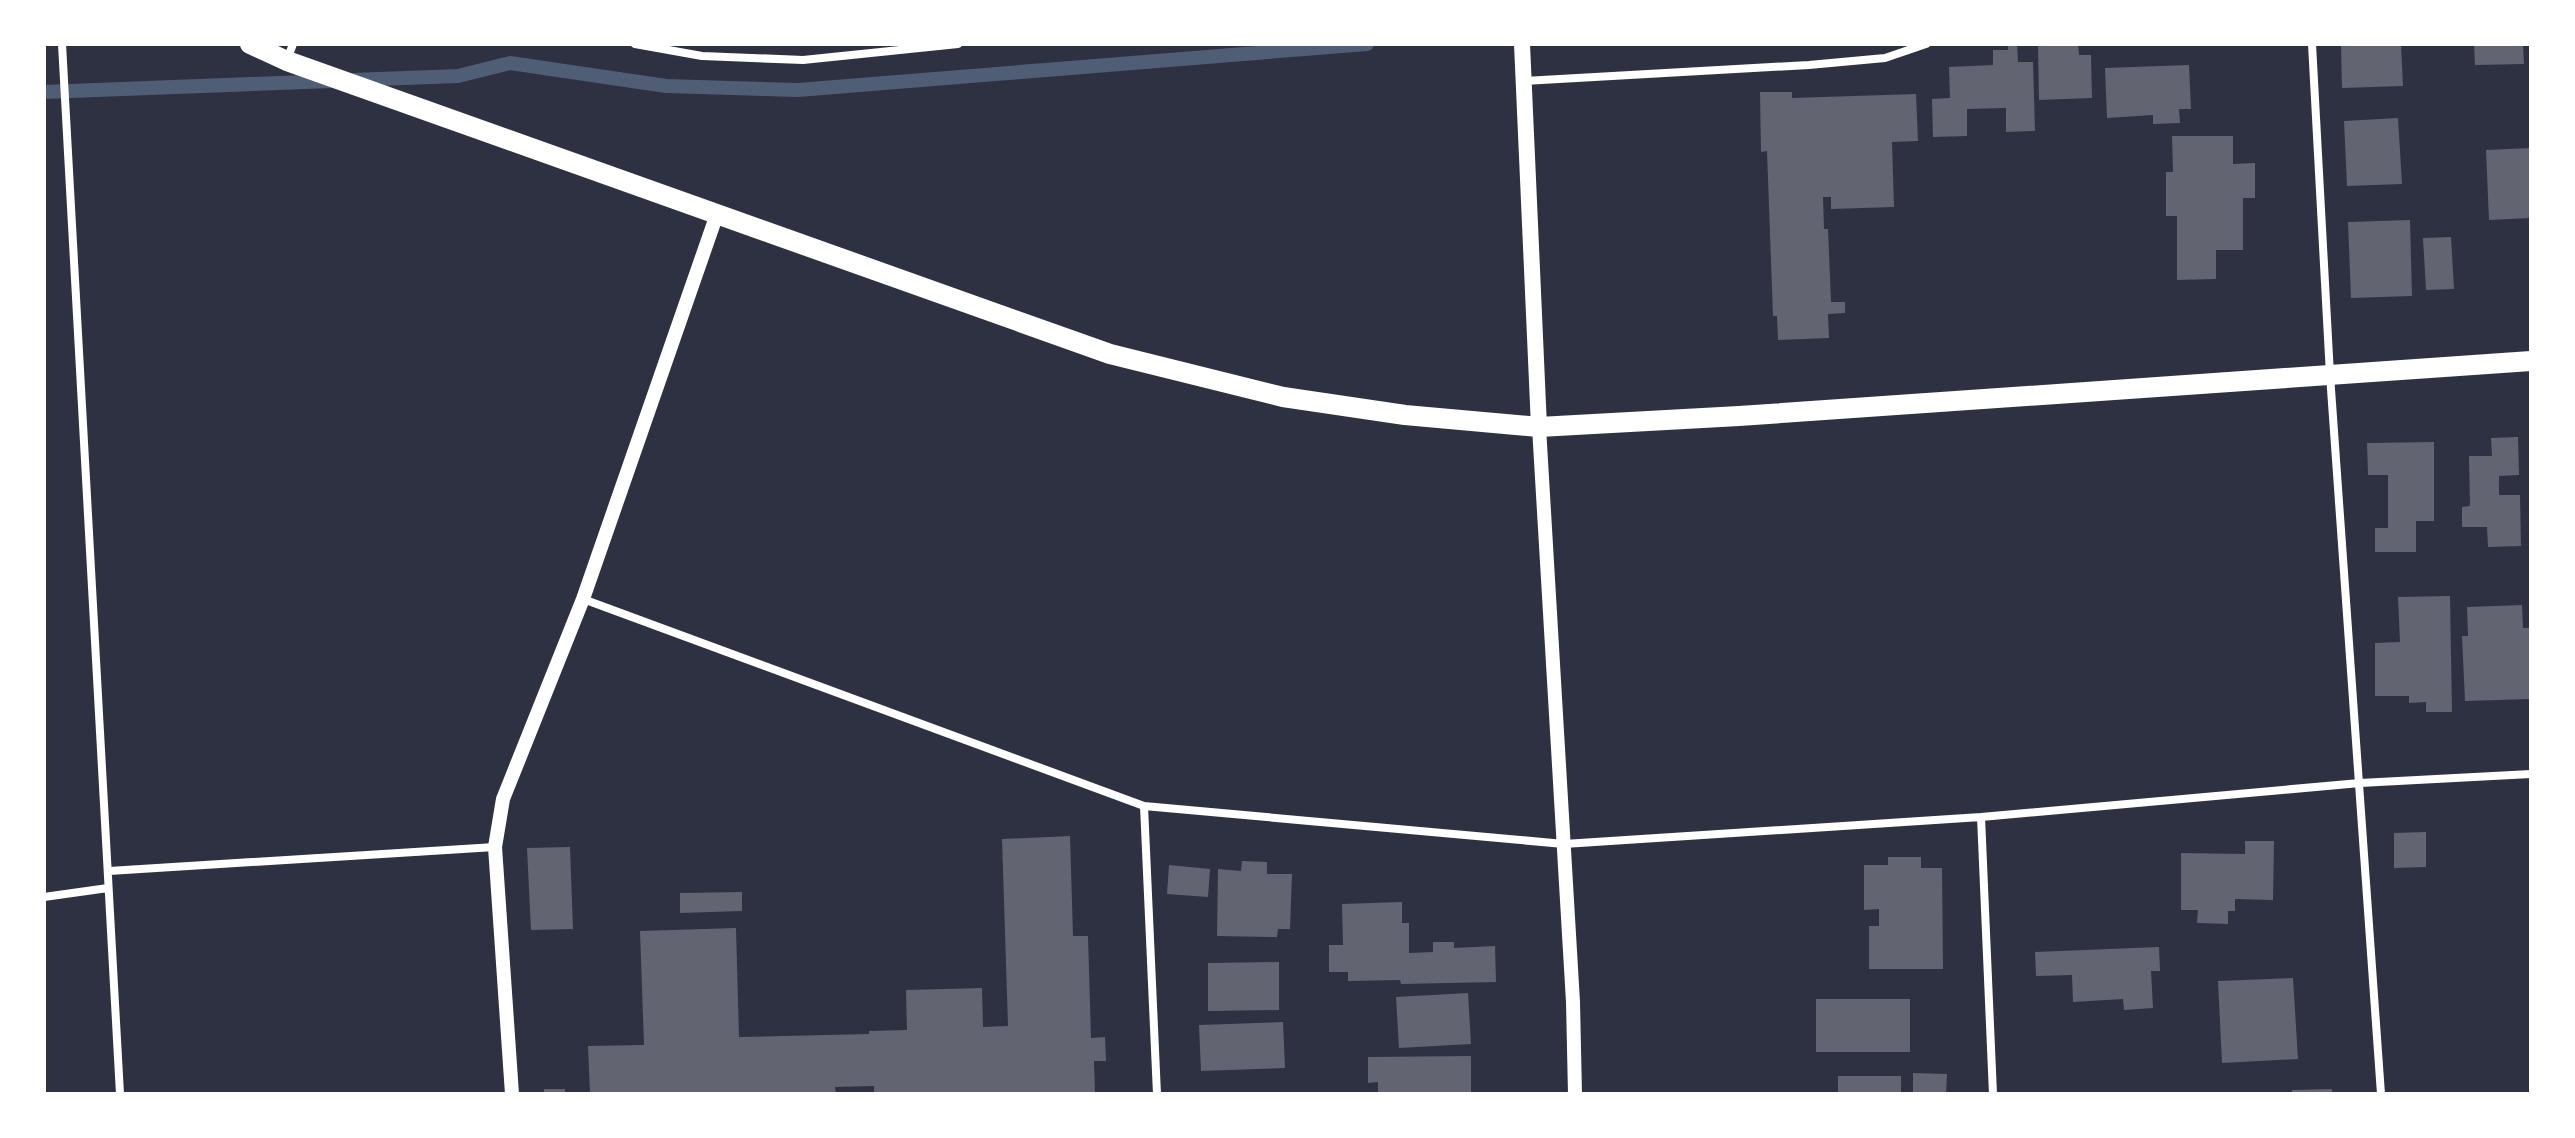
<svg xmlns="http://www.w3.org/2000/svg" width="2575" height="1138" viewBox="0 0 2575 1138" font-family="Manrope,sans-serif">
	<rect width="100%" height="100%" fill="#2d3142"/>
	<g fill="none" stroke-linecap="round" stroke-linejoin="round">
		<!-- stream -->
		<path stroke="#4f5d75" stroke-width="14" d="M352,80L458,76L510,63L666,86L798,90L1367,44
			M44,92L331,81"/>
	</g>
	<!-- building -->
	<path fill="#626471" d="M2008,44H2017L2018,62H2033L2035,131L2006,132V108L1967,109V136L1933,137L1932,99L1950,98L1949,67L1993,65V50H2008Z
		M2038,44H2078L2079,55H2091L2092,98L2039,100Z
		M2341,44H2401L2403,86L2342,88Z
		M2474,44H2523L2524,64L2475,65Z
		M2189,65L2191,109H2179L2180,123L2153,124V115L2107,118L2105,68Z
		M1760,92H1792V98L1916,94L1918,141L1892,142L1894,207L1831,209V197H1823L1824,229H1828L1831,302H1845V313L1828,314L1829,338L1778,340L1777,316H1773L1767,151L1761,152Z
		M2398,118L2402,184L2347,186L2344,121Z
		M2172,136H2233V164L2255,163V198H2243V250H2216V279L2177,280V216H2166V172H2173Z
		M2531,148V218L2489,220L2486,150Z
		M2410,220L2412,296L2351,298L2348,222Z
		M2451,237L2454,289L2426,290L2423,238Z
		M2518,437L2519,475L2499,476V495H2520L2521,546L2488,547L2487,527H2462V507L2470,506L2469,456H2492L2491,438Z
		M2434,442V521H2416V552H2375V528H2388V475H2368L2367,443Z
		M2450,596L2452,712H2426V702L2409,703V696H2375V643L2400,642L2398,597Z
		M2522,605L2523,628H2530L2531,699L2465,701L2462,636H2468L2467,607Z
		M2426,832V867L2394,868V833Z
		M1070,836L1073,936H1088L1091,1038L1105,1037L1106,1061H1094L1095,1094H874V1086L835,1087L836,1094H590L588,1046L644,1045L640,931L736,928L739,1037L869,1034V1031L907,1030L906,990L982,988L983,1027L1008,1026L1002,839Z
		M2245,841H2274L2273,900L2235,899V911H2228V924L2197,923L2198,910H2181V853L2245,854Z
		M570,847L573,929L531,930L527,848Z
		M1888,857H1921V868H1942L1943,969H1869V926H1879V909L1864,910V865H1888Z
		M1242,861L1267,862V874H1292L1290,929H1278L1277,937L1217,936L1218,869L1241,871Z
		M1169,865L1210,869L1208,897L1167,894Z
		M742,892V911L680,913V893Z
		M1402,902V923H1409V953L1433,952V942H1454V948L1495,946L1496,982L1401,984L1400,980L1348,981V972H1329V945H1343L1342,904Z
		M2159,947L2160,971H2151L2153,1008L2124,1010L2123,999L2073,1002L2072,975L2036,976L2035,952Z
		M1279,962V1010L1208,1011V963Z
		M2293,978L2298,1059L2222,1063L2218,981Z
		M1468,993L1471,1044L1399,1048L1396,997Z
		M1816,999H1910V1052H1816Z
		M1283,1022L1285,1068L1201,1071L1199,1025Z
		M1471,1056V1094H1378V1082L1368,1083V1057Z
		M1913,1073L1947,1074L1946,1094H1913Z
		M1838,1076H1901V1094H1838Z
		M544,1089H565V1094H544Z
		M2332,1089V1094H2292V1090Z"/>
	<g fill="none" stroke-linecap="round" stroke-linejoin="round">
		<!-- minor -->
		<path stroke="#fff" stroke-width="8" d="M62,44L120,1094
			M635,44L702,56L803,60L958,44
			M2312,44L2330,375L2381,1094
			M287,60L293,44
			M1522,81L1809,65L1885,58L1926,44
			M583,599L1144,806L1564,844L1981,817L2360,783L2531,774
			M1144,806L1157,1094
			M1981,817L1993,1094
			M109,871L495,847
			M44,897L108,888"/>
		<!-- tertiary -->
		<path stroke="#fff" stroke-width="14" d="M1539,427L1573,1002L1575,1094
			M512,1094L495,847L503,799L583,599L717,214"/>
		<!-- secondary -->
		<path stroke="#fff" stroke-width="16" d="M1522,44L1539,427"/>
		<!-- primary -->
		<path stroke="#fff" stroke-width="20" d="M250,44L287,61L1110,354L1283,397L1405,415L1539,427L1739,416L2531,361"/>
	</g>
	<!-- border -->
	<rect width="2575" height="1138" fill="none" stroke="#ffffff" stroke-width="92"/>
</svg>
